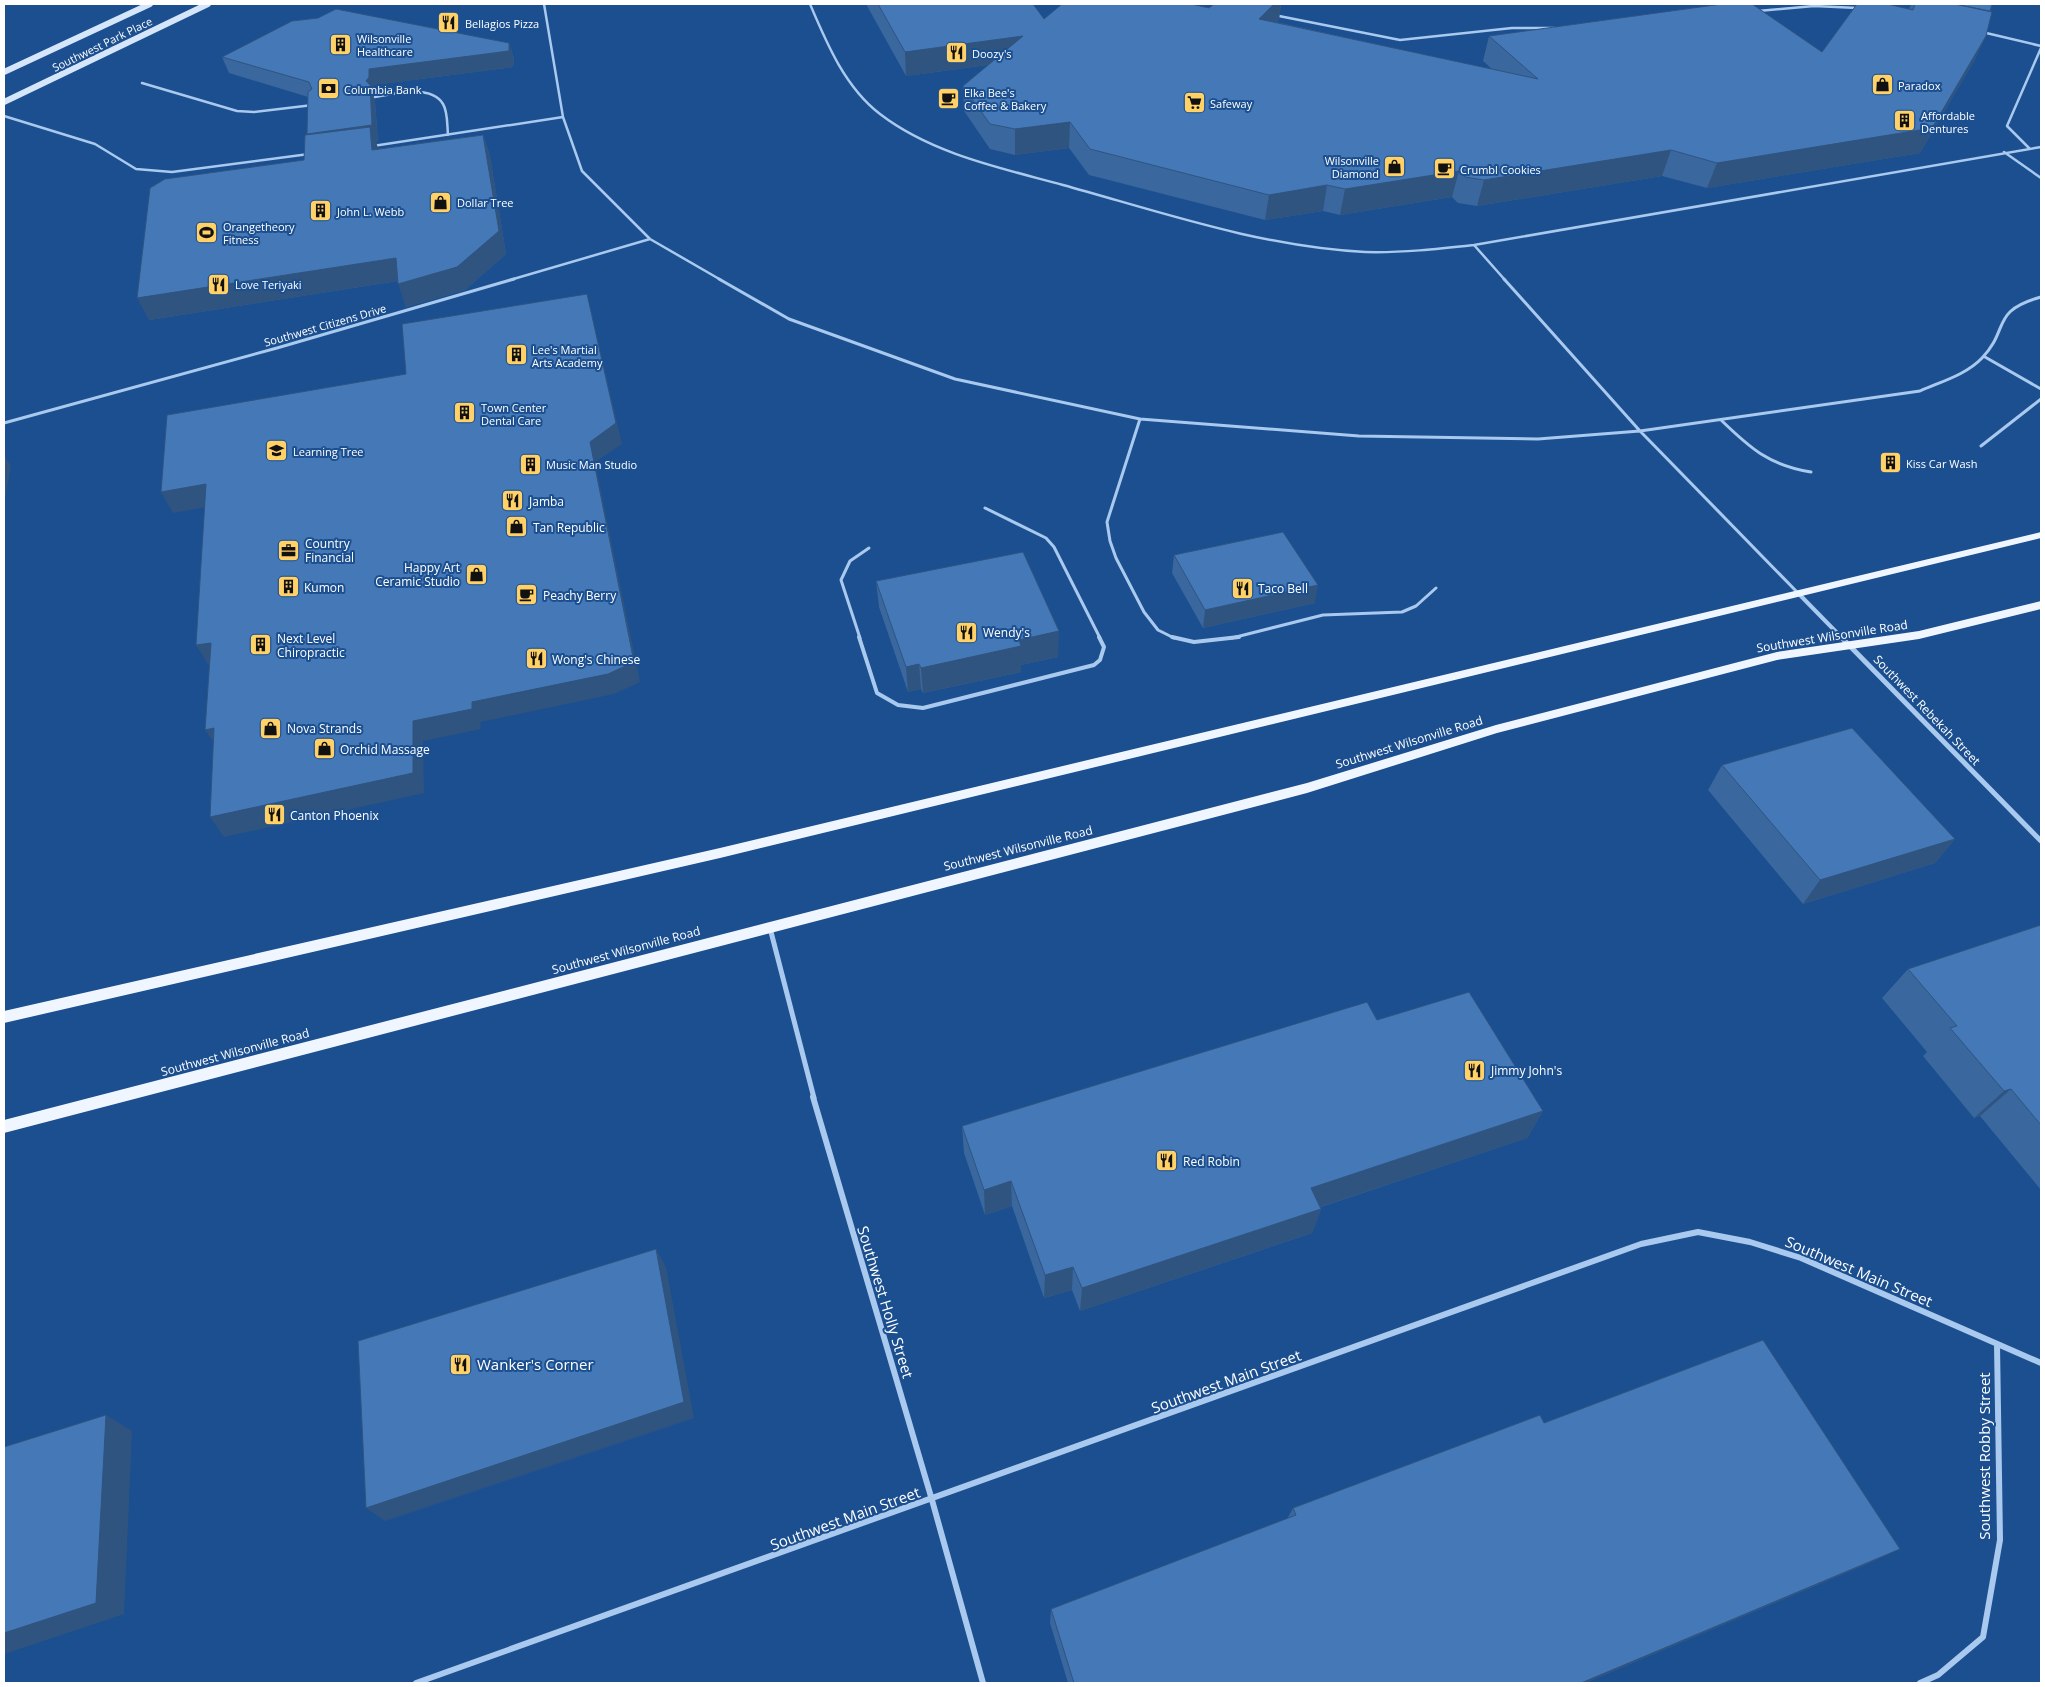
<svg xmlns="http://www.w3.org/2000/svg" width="2045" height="1687" viewBox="0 0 2045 1687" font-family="'Open Sans',sans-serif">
	<rect width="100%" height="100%" fill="#1b4f8f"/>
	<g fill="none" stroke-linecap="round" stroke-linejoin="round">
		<!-- lane-far2 -->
		<path stroke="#a9c9ee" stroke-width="2.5" d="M544,4L563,117L582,171L650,239L721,280
			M810,4C827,44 845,87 880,114C932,154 1001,168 1063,185C1161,212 1262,247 1365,252C1401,253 1438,249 1474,245L2041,147
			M1758,11L1814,6L1858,8
			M1274,15L1400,40L1512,28H1554
			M1982,32L2041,46
			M142,83L237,111L254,112L313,105
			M375,97C393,94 431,84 443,104C448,112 447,125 448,135
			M4,116L95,144L136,169L172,172L309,154
			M373,146L563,117
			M2029,148L2007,126L2041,48
			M2004,152L2041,178
			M1474,245L1505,280
			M510,280L650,239"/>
		<!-- lane-far1 -->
		<path stroke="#a9c9ee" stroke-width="3" d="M719,279L789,319L955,379L1140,419L1359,436L1538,439L1640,431L1920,391C1940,382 1966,375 1982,358C2010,329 1990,311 2041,297
			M1504,279L1640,431L1798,593
			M1985,357L2041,389
			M1140,419L1107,522L1110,541L1116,558L1144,612L1158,630L1174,638
			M1721,420C1751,449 1769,465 1811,472
			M4,423L277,348L514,279
			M1981,446L2041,399
			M985,508L1046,538L1054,547L1100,638
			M860,638L841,580L850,561L869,548
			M1232,638L1323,615L1402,612L1416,606L1436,588"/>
		<!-- lane -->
		<path stroke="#a9c9ee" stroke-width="4" d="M859,637L877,693L898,705L923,708L1094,665L1100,660L1104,647L1099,637
			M1172,637L1194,642L1239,637"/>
		<!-- street-far2 -->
		<path stroke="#a9c9ee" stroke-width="4" d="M1798,593L1842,638"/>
		<!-- street-far1 -->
		<path stroke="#a9c9ee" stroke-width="5" d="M1841,637L2041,841
			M770,928L814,1098"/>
		<!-- street -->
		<path stroke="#a9c9ee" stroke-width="6" d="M813,1097L932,1500L983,1683
			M416,1683L1641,1244L1698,1232L1750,1242L1801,1258L2041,1363
			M1920,1683L1938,1675L1983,1637L2000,1540L1997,1344"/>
		<!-- secondary -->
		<path stroke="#d6e6fa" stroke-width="6" d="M4,72L150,4
			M4,102L208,4"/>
		<!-- primary -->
		<path fill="#f0f6ff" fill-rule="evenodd" d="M2041,532V538L720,858L4,1023V1011L720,848Z
			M2041,601V609L1919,639L1777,660L1497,733L1307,793L4,1133V1120L1307,783L1496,725L1777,652L1919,631Z"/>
	</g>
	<!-- wall -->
	<path fill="#3a679d" d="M866,4H1033L1044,19L1209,8L1214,4H1281L1279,19L1276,22L1493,70L1483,61L1489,36L1822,52L1909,9L1911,4H1992L1986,36L1974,61L1920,153L1707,188L1662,176L1477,206L1458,203L1452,197L1340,215L1323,211L1265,220L1089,175L1069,148L1015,155L990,149L964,111L963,86L988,65L906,76Z
		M509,43L514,59L513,67L374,85L375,94L373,96L375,102L378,142H376L378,149L483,135L490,156L506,254L465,290L406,307L398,281L149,320L304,160L307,135L308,97L229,73L222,57Z
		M1174,555L1315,603L1203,628L1172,573Z
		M876,581L1058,657L1021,665V672L923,693L921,689L908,692L879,607Z
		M1722,765L1955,839L1935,863L1803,904L1708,790Z
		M2041,925V1190L1980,1116L1974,1118L1923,1056L1927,1052L1882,998L1908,969Z
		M1377,1020L1543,1111L1527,1138L1321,1207V1209L1312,1233L1080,1311L1072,1290L1044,1298L1012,1206L985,1215L964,1153L962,1126Z
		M1544,1423L1900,1549L1867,1564L1585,1683H1068L1050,1623L1051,1609L1287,1519L1293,1508Z"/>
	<!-- shaded-wall -->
	<path fill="#305480" d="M1274,4H1281L1279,19L1256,43L1259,19Z
		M1023,36V60L906,76L905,52Z
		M1986,36L1974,61L1920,153L1707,188L1717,163Z
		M509,43L514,59L513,67L374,85L375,94L373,96L375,102L378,142H376L378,148L379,172L313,150L307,134L366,81L369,69Z
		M1070,122L1069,148L1015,155V129Z
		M483,135L490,156L506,254L465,290L406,307L398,284Z
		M1671,150L1662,176L1477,206L1484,180Z
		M1459,171L1452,197L1340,215L1345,189Z
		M1327,185L1323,211L1265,220L1269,195Z
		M396,258L404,280L149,320L137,298Z
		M587,294L622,444L595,462L640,682L614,694L480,722L481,729L423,741L424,793L224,837L210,817L413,721L472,702L590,442Z
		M4,455L11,466L4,503Z
		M206,484L217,505L173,513L161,492Z
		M1318,585L1315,603L1203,628L1205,610Z
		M1059,631L1058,657L1021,665V672L923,693L921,668L1019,640Z
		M211,643L209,666L196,645Z
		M919,664L921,689L908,692L906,667Z
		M214,728L219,750L205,730Z
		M1955,839L1935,863L1803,904L1820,880Z
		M2011,1089L1980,1116L1974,1118L2004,1091Z
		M1543,1111L1527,1138L1302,1213L1311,1188Z
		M1011,1181L1012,1206L985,1215L984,1190Z
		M1321,1209L1312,1233L1080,1311L1082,1288Z
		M656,1249L666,1267L694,1418L385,1521L366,1508Z
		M1073,1267L1072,1290L1044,1298L1045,1275Z
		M106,1415L132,1431L124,1614L4,1654V1633Z
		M1900,1549L1867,1564L1585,1683H1581Z"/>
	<!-- building -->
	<path fill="#4478b7" stroke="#305480" d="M878,4H1033L1044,19L1062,4H1191L1209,8L1214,4H1274L1259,19L1538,79L1489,36L1722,4H1752L1822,52L1857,4H1887L1913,10L1915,4H1955L1992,12L1986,36L1932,128L1717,163L1671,150L1484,180L1465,177L1459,171L1345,189L1327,185L1269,195L1090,149L1070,122L1015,129L990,124L963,86L1023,36L905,52Z
		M1955,4H1992L1990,11Z
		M336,9L509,43V51L369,69V77L366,81L370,85L372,125L307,134L308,92L312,89L309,82L222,57L292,21L318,18Z
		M370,127L372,150L483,135L499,231L457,267L398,284L396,258L137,298L150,188L165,179L304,160L305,135Z
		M587,294L616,423L590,442L634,662L608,674L472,702V709L413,721V773L210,817L214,728L205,730L211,643L196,645L206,484L161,492L167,415L406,374L402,324Z
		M1283,532L1318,585L1205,610L1174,555Z
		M1023,552L1059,631L1019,640L1021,646L921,668L919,664L906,667L876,581Z
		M1852,728L1955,839L1820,880L1722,765Z
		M2041,925V1125L2011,1089L2004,1091L1950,1028L1957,1026L1908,969Z
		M1469,992L1543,1111L1311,1188L1321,1209L1082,1288L1073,1267L1045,1275L1011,1181L984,1190L962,1126L1367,1002L1377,1020Z
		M656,1249L684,1402L366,1508L358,1341Z
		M1763,1340L1900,1549L1581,1683H1074L1051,1609L1296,1515L1293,1508L1540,1415L1544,1423Z
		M106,1415L96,1603L4,1633V1447Z"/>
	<!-- icons -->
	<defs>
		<symbol id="restaurant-square" viewBox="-11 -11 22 22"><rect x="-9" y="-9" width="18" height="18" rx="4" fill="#ffd166" stroke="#1b4f8f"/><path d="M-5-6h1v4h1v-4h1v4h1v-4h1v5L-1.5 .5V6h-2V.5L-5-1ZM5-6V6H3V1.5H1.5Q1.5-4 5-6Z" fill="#111"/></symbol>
		<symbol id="building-square" viewBox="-11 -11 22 22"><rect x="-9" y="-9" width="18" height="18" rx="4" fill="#ffd166" stroke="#1b4f8f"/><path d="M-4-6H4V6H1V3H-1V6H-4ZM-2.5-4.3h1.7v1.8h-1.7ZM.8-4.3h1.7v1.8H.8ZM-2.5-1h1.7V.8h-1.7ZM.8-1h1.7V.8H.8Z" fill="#111"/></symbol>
		<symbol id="shop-square" viewBox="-11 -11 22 22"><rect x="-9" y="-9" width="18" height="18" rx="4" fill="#ffd166" stroke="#1b4f8f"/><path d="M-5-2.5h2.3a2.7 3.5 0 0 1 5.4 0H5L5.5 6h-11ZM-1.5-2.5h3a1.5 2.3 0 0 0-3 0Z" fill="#111"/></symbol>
		<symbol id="bank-square" viewBox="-11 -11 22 22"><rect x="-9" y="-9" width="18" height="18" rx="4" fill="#ffd166" stroke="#1b4f8f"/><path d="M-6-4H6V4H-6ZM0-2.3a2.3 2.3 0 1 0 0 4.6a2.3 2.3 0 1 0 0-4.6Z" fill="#111"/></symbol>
		<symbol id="cafe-square" viewBox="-11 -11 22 22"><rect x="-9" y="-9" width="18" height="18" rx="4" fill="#ffd166" stroke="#1b4f8f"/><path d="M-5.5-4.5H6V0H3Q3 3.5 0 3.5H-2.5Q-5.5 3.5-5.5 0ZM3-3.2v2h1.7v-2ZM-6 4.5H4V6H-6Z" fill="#111"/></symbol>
		<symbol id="supermarket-square" viewBox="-11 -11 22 22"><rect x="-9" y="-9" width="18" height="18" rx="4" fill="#ffd166" stroke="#1b4f8f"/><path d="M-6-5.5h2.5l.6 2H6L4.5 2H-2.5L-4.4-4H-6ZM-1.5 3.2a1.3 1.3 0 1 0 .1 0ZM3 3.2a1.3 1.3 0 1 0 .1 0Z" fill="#111"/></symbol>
		<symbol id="stadium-square" viewBox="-11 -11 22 22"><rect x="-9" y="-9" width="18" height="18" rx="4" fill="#ffd166" stroke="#1b4f8f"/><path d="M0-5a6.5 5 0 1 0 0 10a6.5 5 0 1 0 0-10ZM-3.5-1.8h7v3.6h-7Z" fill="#111"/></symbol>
		<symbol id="school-square" viewBox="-11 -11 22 22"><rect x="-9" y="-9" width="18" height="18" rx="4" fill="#ffd166" stroke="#1b4f8f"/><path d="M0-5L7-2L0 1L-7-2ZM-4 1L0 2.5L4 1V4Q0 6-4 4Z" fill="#111"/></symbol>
		<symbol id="office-square" viewBox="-11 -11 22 22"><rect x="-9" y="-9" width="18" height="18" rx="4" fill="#ffd166" stroke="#1b4f8f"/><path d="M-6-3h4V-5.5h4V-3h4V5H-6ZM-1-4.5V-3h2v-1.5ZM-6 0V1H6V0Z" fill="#111"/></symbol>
	</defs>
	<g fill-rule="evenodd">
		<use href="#restaurant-square" x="436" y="10" width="25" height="25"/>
		<use href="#building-square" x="328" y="32" width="25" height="25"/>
		<use href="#restaurant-square" x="944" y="40" width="25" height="25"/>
		<use href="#shop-square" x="1870" y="72" width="25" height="25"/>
		<use href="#bank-square" x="316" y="76" width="25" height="25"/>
		<use href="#cafe-square" x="936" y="86" width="25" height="25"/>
		<use href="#supermarket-square" x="1182" y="90" width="25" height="25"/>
		<use href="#building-square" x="1892" y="108" width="25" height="25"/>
		<use href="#shop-square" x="1382" y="154" width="25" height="25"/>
		<use href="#cafe-square" x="1432" y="156" width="25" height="25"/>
		<use href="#shop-square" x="428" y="190" width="25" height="25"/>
		<use href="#building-square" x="308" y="198" width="25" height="25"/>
		<use href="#stadium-square" x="194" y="220" width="25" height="25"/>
		<use href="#restaurant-square" x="206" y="272" width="25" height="25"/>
		<use href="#building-square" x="504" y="342" width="25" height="25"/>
		<use href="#building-square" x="452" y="400" width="25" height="25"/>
		<use href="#school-square" x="264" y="438" width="25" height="25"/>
		<use href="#building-square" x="1878" y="450" width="25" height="25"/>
		<use href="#building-square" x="518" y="452" width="25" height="25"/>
		<use href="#restaurant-square" x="500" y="488" width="25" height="25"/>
		<use href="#shop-square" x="504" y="514" width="25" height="25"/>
		<use href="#office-square" x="276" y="538" width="25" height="25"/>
		<use href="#shop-square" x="464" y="562" width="25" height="25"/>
		<use href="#building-square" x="276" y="574" width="25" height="25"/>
		<use href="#restaurant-square" x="1230" y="576" width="25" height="25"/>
		<use href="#cafe-square" x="514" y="582" width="25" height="25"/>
		<use href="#restaurant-square" x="954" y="620" width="25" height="25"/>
		<use href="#building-square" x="248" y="632" width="25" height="25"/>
		<use href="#restaurant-square" x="524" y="646" width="25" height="25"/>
		<use href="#shop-square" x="258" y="716" width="25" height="25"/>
		<use href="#shop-square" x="312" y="736" width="25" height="25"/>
		<use href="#restaurant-square" x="262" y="802" width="25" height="25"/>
		<use href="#restaurant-square" x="1462" y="1058" width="25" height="25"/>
		<use href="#restaurant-square" x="1154" y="1148" width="25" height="25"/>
		<use href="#restaurant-square" x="448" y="1352" width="25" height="25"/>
	</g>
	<g text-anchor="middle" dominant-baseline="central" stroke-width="4" stroke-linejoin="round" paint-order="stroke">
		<!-- far-poi labels -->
		<g font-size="11" fill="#fff" stroke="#1b4f8f" text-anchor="start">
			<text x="465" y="23">Bellagios Pizza</text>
			<text x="357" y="38">Wilsonville<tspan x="357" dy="13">Healthcare</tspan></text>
			<text x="972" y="53">Doozy's</text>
			<text x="1898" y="85">Paradox</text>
			<text x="344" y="89">Columbia Bank</text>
			<text x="964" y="92">Elka Bee's<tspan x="964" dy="13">Coffee &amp; Bakery</tspan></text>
			<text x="1210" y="103">Safeway</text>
			<text x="1921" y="115">Affordable<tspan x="1921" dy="13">Dentures</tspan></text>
			<text x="1379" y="160" text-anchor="end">Wilsonville<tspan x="1379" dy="13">Diamond</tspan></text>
			<text x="1460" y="169">Crumbl Cookies</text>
			<text x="457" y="202">Dollar Tree</text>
			<text x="337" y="211">John L. Webb</text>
			<text x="223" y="226">Orangetheory<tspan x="223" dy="13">Fitness</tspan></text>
			<text x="235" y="284">Love Teriyaki</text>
			<text x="532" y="349">Lee's Martial<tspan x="532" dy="13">Arts Academy</tspan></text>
			<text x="481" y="407">Town Center<tspan x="481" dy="13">Dental Care</tspan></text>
			<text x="293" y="451">Learning Tree</text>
			<text x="1906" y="463">Kiss Car Wash</text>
			<text x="546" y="464">Music Man Studio</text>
		</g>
		<!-- far-street labels -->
		<g font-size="11" fill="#fff" stroke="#1b4f8f">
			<text transform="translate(102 44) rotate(-26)">Southwest Park Place</text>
			<text transform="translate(325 325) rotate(-16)">Southwest Citizens Drive</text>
		</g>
		<!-- poi labels -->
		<g font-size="12" fill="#fff" stroke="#1b4f8f" text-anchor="start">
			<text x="529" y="501">Jamba</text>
			<text x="533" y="527">Tan Republic</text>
			<text x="305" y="543">Country<tspan x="305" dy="14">Financial</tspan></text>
			<text x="460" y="567" text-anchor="end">Happy Art<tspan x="460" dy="14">Ceramic Studio</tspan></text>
			<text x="304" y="587">Kumon</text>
			<text x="1258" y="588">Taco Bell</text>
			<text x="543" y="595">Peachy Berry</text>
			<text x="983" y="632">Wendy's</text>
			<text x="277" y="638">Next Level<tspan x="277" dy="14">Chiropractic</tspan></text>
			<text x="552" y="659">Wong's Chinese</text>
			<text x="287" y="728">Nova Strands</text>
			<text x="340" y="749">Orchid Massage</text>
			<text x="290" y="815">Canton Phoenix</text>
			<text x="1491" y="1070">Jimmy John's</text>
			<text x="1183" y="1161">Red Robin</text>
		</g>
		<!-- street labels -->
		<g font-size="12" fill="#fff" stroke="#1b4f8f">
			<text transform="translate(1832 636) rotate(-9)">Southwest Wilsonville Road</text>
			<text transform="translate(1927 710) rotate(46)">Southwest Rebekah Street</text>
			<text transform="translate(1409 742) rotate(-17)">Southwest Wilsonville Road</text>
			<text transform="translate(1018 848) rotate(-14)">Southwest Wilsonville Road</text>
			<text transform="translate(626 950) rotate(-15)">Southwest Wilsonville Road</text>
			<text transform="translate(235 1052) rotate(-15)">Southwest Wilsonville Road</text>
		</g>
		<!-- near-street labels -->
		<g font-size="15" fill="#fff" stroke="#1b4f8f">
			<text transform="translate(1859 1271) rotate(23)">Southwest Main Street</text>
			<text transform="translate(886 1302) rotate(73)">Southwest Holly Street</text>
			<text transform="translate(1226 1381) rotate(-20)">Southwest Main Street</text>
			<text transform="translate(1984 1456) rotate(-90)">Southwest Robby Street</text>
			<text transform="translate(845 1518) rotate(-20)">Southwest Main Street</text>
		</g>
		<!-- near-poi labels -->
		<g font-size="15" fill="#fff" stroke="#1b4f8f" text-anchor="start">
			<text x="477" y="1364">Wanker's Corner</text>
		</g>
	</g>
	<!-- border -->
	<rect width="2045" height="1687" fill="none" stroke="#ffffff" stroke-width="10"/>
</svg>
